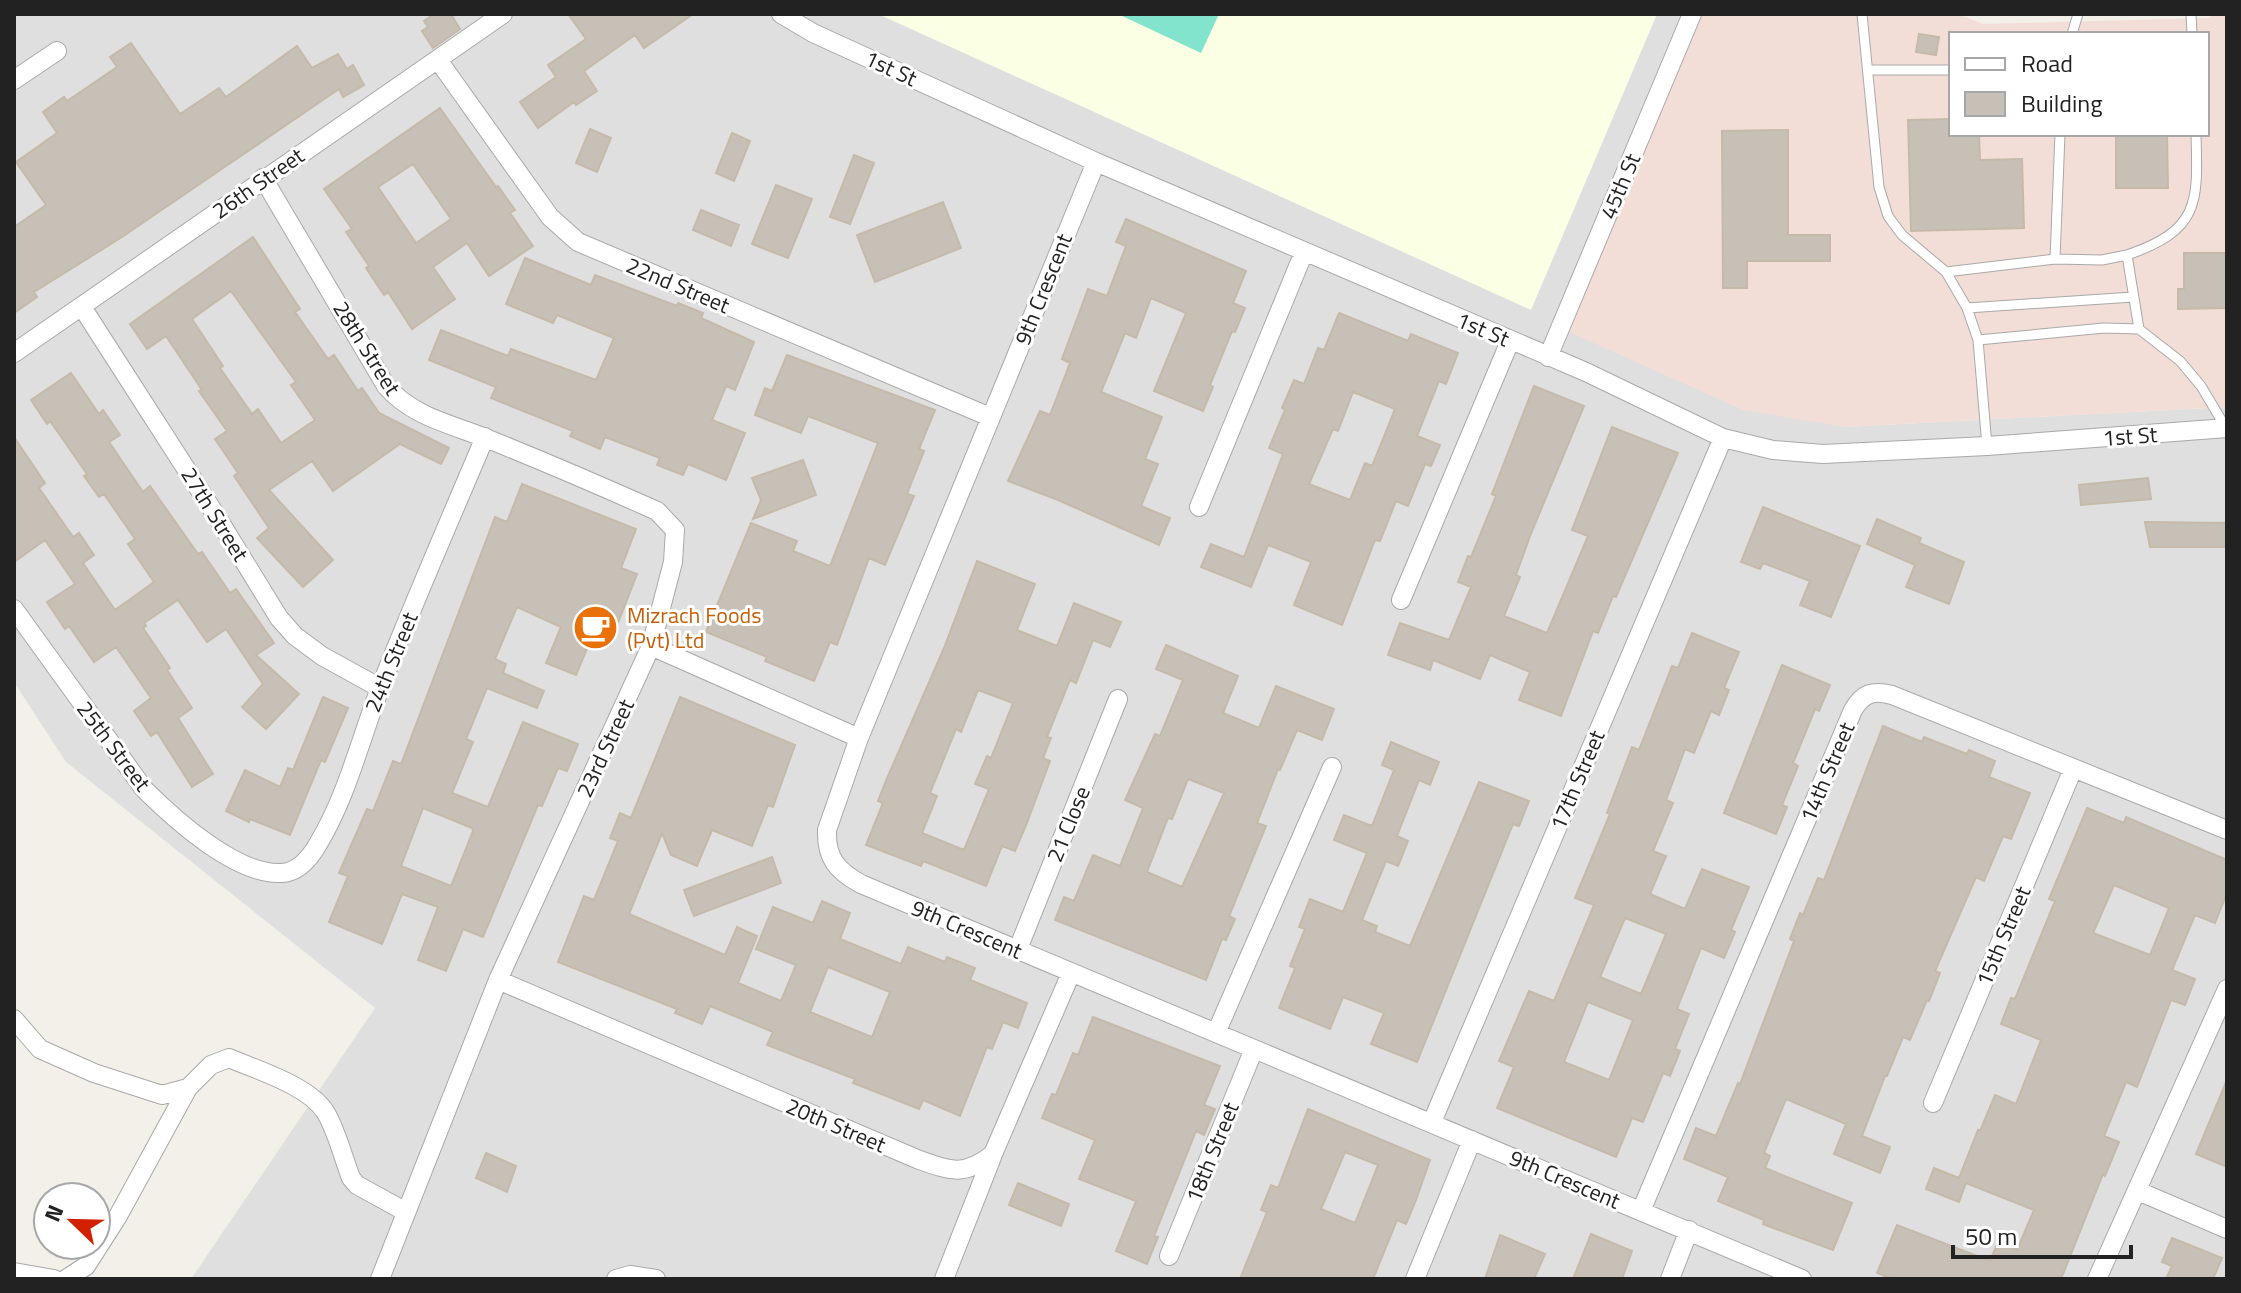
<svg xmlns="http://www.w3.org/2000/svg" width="2241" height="1293" viewBox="0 0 2241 1293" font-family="'Titillium Web',sans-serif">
	<rect width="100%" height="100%" fill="#f2f0e8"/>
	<!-- residential -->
	<path fill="#e0dfdf" d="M14,14H1689L1844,427L2227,407V1279H191L375,1008L66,762L14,682Z"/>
	<!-- commercial -->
	<path fill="#f3ddd7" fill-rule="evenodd" d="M1689,14H1957L1983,24L2210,18L2211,14H2227V407L1844,427L1743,410L1556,326ZM1951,34H2207V134H1951Z"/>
	<!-- education -->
	<path fill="#fbffe4" d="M878,14H1657L1531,310Z"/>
	<!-- pitch -->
	<path fill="#83e4cd" d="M1118,14H1219L1201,53Z"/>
	<!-- building -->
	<path fill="#c7c0b7" stroke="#c5baa9" stroke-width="2" fill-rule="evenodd" d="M434,14H451L460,29L433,48L422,31L428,27L424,21Z
		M568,14H693L644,48L635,35L584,71L597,91L576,105L574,102L538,128L520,102L556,77L548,65L586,39Z
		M1919,34L1939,37L1936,55L1916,52Z
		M131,43L180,114L219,88L226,97L297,46L312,68L338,54L347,69L353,65L364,85L343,97L339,89L122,237L34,292L37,297L14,313V227L46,205L16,162L57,133L43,112L64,97L67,101L117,67L110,57Z
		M440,108L496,187L498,186L515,210L510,213L533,246L489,276L467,243L433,267L455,299L412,329L388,292L384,295L366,268L369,266L346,232L352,229L324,189ZM413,164L451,219L416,243L378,187Z
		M1951,119V134H1979L1980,160L2022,159L2024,228L1911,231L1908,120Z
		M590,129L611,138L597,172L576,163Z
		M1788,130V235H1830V261H1747V288H1723L1722,131Z
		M732,133L750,141L734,181L716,173Z
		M2116,134H2167L2168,188H2116Z
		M854,155L874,163L850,224L830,217Z
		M776,185L812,199L788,258L752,244Z
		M943,202L961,248L875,282L857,235Z
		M701,210L739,225L731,246L693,230Z
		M1126,219L1246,271L1233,303L1245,308L1235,332L1232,331L1210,385L1213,387L1203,411L1154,391L1186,313L1151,298L1136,338L1125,333L1101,392L1162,417L1145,459L1158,464L1141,506L1170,518L1159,545L1058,500L1008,481L1040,411L1050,415L1070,363L1062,359L1088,289L1107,296L1126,246L1116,242Z
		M253,237L300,309L295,312L328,359L334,355L358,391L362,388L379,413L449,448L441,464L400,444L333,491L312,461L269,490L333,560L303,587L257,538L269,528L234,476L238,473L215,439L227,431L199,391L202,390L166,336L147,349L130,324ZM231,291L296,382L291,385L315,420L281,443L258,409L252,414L220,368L223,366L192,319Z
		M2184,253H2227V308L2178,309V289H2184Z
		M525,258L591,285L595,275L677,306L678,303L703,313L701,318L754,342L735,390L726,386L712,420L745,433L726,480L688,464L683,475L657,465L660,458L605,437L600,449L570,436L573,431L491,398L496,387L429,360L441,330L508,356L511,349L596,380L614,338L557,315L553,323L506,304Z
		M1339,313L1408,341L1411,334L1458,353L1446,384L1439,381L1417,436L1440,445L1431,466L1425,464L1408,506L1396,501L1380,541L1375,540L1342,625L1294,605L1311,562L1268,545L1251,587L1201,567L1211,544L1244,557L1283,454L1269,448L1285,410L1282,408L1294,380L1304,384L1318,348L1324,350ZM1353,392L1395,409L1372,466L1365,463L1350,500L1309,484L1333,429L1338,431Z
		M787,355L935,410L919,449L924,451L907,494L914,496L885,565L869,558L837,645L830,642L814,681L765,661L767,657L706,632L751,523L797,541L793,551L830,566L878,443L808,416L801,433L755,415L765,388L772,391Z
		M71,373L99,414L103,410L120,435L109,442L143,492L150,486L198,554L202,552L230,593L236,589L274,643L256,655L299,694L266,729L242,707L263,684L226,629L207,642L178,600L144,623L146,626L143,628L170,668L167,670L192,708L178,718L213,774L192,787L157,732L151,736L134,711L151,698L116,647L94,662L69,626L65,629L47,602L75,584L45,540L14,562V437L45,483L39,488L73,537L79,533L94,555L83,563L115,610L154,582L128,544L135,539L104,494L99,497L84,476L87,474L50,421L47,424L31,400Z
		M1534,386L1584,406L1530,536L1516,575L1520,577L1504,616L1547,633L1588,536L1572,530L1612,427L1678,453L1616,597L1613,596L1598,633L1593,631L1561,716L1519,700L1530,672L1490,655L1480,679L1433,660L1430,670L1388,655L1400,623L1449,640L1471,587L1458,582L1468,556L1471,557L1496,496L1492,494Z
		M803,460L816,495L753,519L761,500L752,478Z
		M2148,478L2151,499L2081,505L2079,485Z
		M522,484L636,529L621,568L637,574L609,646L591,639L576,675L546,663L561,627L517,607L495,659L506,664L503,673L544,691L537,708L487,688L466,739L473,742L452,793L488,807L523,722L578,744L567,771L558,768L542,806L538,805L483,937L463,929L446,971L418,960L438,907L402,894L382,944L329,922L348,876L339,873L367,809L373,811L393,761L401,764L495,517L507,522ZM423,808L472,828L473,831L451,886L401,866Z
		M1763,507L1860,546L1831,617L1800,605L1810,581L1763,563L1760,569L1741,562Z
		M1877,519L1921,538L1919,543L1964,562L1949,604L1906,587L1915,565L1867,544Z
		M2145,522L2227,523V547H2150Z
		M977,561L1035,584L1017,630L1057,646L1074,603L1121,622L1110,647L1093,640L1076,683L1070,680L1047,737L1051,738L1043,758L1050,761L1027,823L1015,851L1002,846L986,886L923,861L921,866L866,845L883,803L878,801L888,776L944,648ZM978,690L1013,703L991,758L987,756L975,784L989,789L964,850L922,833L937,796L930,793L956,729L961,732Z
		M1692,633L1739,652L1724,688L1729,690L1719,715L1711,711L1694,753L1685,749L1666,800L1673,803L1653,851L1666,856L1650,894L1685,909L1702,869L1749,887L1731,930L1735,932L1724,958L1701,948L1677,1009L1689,1014L1675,1049L1680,1051L1670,1076L1663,1073L1643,1122L1632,1118L1616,1157L1497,1108L1514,1067L1499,1061L1529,991L1554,1001L1594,905L1575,898L1610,814L1607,813L1632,747L1639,750L1672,666L1678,668ZM1625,918L1666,934L1641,994L1600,977ZM1588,1002L1633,1020L1609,1080L1564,1062Z
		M1166,645L1238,676L1223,713L1259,728L1276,686L1334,709L1322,740L1297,730L1280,770L1278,769L1257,823L1266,826L1229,916L1235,919L1226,940L1222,939L1206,980L1055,920L1064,897L1074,901L1093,855L1120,866L1143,808L1125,800L1155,734L1160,736L1183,680L1156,669ZM1188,779L1224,793L1182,887L1147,872L1168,818L1172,819Z
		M1782,665L1830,685L1819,711L1815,709L1793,763L1798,766L1782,805L1787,807L1776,834L1724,813Z
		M323,697L348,708L325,762L321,760L290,835L250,819L249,822L226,811L245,770L280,787L288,768L293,770Z
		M680,697L795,745L773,807L768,805L752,846L712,830L697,866L671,855L662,833L629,914L725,955L737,927L757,936L738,983L781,1001L796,965L756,949L773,907L813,923L822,901L850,913L840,939L901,964L908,947L945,962L947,957L975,968L970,980L1027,1003L1018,1028L1003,1022L992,1049L987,1047L960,1116L923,1100L919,1109L853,1083L855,1079L767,1045L773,1032L710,1006L702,1024L675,1013L677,1009L558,962L584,896L594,900L618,841L610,838L620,813L631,818ZM828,967L890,992L872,1037L810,1012Z
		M1883,726L1922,742L1924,737L1967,754L1969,750L1995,761L1989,777L2030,793L2011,839L2003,836L1984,881L1976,877L1935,971L1940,973L1929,1001L1927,1000L1910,1040L1903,1037L1887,1076H1885L1862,1136L1890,1147L1880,1173L1834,1154L1846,1124L1786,1099L1764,1153L1770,1156L1765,1168L1852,1203L1833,1250L1763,1224L1764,1220L1718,1201L1728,1177L1684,1159L1696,1128L1716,1136L1738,1083L1740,1084L1794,941L1790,939L1800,913L1803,915L1818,878L1824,880Z
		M1391,742L1439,762L1430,785L1419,780L1397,836L1408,841L1398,866L1386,861L1362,920L1377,926L1375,932L1410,946L1479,782L1529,801L1519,826L1513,824L1417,1062L1371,1044L1384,1013L1343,997L1330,1029L1279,1008L1295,968L1290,966L1305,929L1299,927L1310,899L1343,912L1367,853L1334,840L1344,815L1372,826L1394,770L1382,765Z
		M2087,808L2124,823L2126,817L2227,860V893L2215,923L2195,915L2172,970L2195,979L2185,1005L2171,1000L2137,1087L2126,1082L2104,1136L2119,1142L2105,1176L2103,1174L2061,1279H1893L1877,1273L1897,1225L1990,1261L1998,1242L2017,1250L2034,1210L1966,1183L1959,1202L1926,1189L1934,1168L1959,1178L1978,1130L1980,1131L1995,1095L2016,1104L2041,1040L2001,1024L2011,998L2015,999L2055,901L2049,899ZM2114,885L2169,908L2150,955L2093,933Z
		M772,857L781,883L694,916L684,890Z
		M1093,1017L1220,1066L1204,1105L1215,1109L1204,1135L1196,1131L1154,1236L1158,1237L1147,1264L1116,1251L1136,1201L1079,1179L1095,1140L1042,1118L1052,1094L1056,1095L1073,1053L1078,1055Z
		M2227,1080V1167L2196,1154Z
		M1308,1109L1430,1160L1416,1200L1406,1224L1397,1220L1373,1279H1240L1267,1212L1261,1210L1271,1185L1278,1188ZM1345,1152L1378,1165L1355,1223L1321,1209Z
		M486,1153L516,1166L507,1192L476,1178Z
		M1018,1183L1069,1204L1061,1226L1009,1205Z
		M1591,1234L1632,1251L1622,1279H1573Z
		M1500,1235L1545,1254L1534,1279H1485Z
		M2172,1238L2222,1258L2213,1279H2166L2172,1266L2162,1262Z"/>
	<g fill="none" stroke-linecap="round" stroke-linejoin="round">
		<defs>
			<path id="lane" d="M1862,14L1879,187L1888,216L1902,235L1946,272
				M2191,14L2192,34
				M2072,34L2078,14
				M1868,70H1951
				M2055,259L2060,134
				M1967,308L2133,297
				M2139,329L2127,255C2200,230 2198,203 2196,134
				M1978,340L1967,308L1946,272L2055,259L2102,260L2127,255
				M1987,446L1978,340L2104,328L2139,329L2180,361L2201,386L2226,428"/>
			<path id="street" d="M781,14L813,33L1096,162L1586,372L1723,438L1773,450L1823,454L1987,446L2227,428
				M438,60L550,217L578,242L990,417
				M14,80L57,51
				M1096,162L859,738L827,830C826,858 837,871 861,884L1802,1279
				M263,178L386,386C413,417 451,424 488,439C545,462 601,486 657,511L675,530L673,562L651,646L498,980L380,1279
				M82,307L217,517L279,618L295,636L322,656L380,688
				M14,353L503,14
				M1548,357L1692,14
				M1199,507L1304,252
				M1401,600L1510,341
				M14,609L144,789C174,819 237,876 282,873C299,872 310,858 318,844C346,798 360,741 379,691C412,606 449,522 485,437
				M651,646L859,738
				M1018,949L1118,699
				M498,980L917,1159C950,1171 964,1177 993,1154L1071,973
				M14,1019L40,1049L94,1073L162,1095L188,1088L211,1065L229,1058C257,1070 310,1086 326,1113C337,1132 343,1157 351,1178L357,1185L406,1212
				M1216,1033L1332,767
				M1933,1103L2073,769
				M1432,1122L1723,438
				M2138,1191L2227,1229
				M1641,1211L1853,710C1863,693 1873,690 1892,695L2227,830
				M1169,1256L1254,1049
				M14,1272L54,1279
				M66,1279L86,1266L118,1216L188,1088
				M616,1279L630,1275L656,1279
				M944,1279L992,1157
				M1415,1279L1472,1140
				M1670,1279L1689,1230
				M2097,1279L2227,989"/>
		</defs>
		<!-- lane casing -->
		<use href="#lane" stroke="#a9a9a9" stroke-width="11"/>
		<!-- street casing -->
		<use href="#street" stroke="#a9a9a9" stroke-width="20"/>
		<!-- lane -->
		<use href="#lane" stroke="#fff" stroke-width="9"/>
		<!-- street -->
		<use href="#street" stroke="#fff" stroke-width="18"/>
	</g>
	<!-- icons -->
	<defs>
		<symbol id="cafe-disc" viewBox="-11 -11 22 22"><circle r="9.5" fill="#e8710a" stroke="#fff"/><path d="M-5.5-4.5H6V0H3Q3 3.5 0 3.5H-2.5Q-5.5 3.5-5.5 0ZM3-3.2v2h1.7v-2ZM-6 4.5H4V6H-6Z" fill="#fff"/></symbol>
	</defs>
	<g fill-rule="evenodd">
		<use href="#cafe-disc" x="570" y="602" width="51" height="51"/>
	</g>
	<g text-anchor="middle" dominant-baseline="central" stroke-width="6" stroke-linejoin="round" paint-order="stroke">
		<!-- street labels -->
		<g font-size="22" fill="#222" stroke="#fff">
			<text transform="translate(891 68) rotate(25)">1st St</text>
			<text transform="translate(258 183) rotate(-35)">26th Street</text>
			<text transform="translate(1620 186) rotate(-67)">45th St</text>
			<text transform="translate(678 285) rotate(23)">22nd Street</text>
			<text transform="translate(1043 289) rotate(-68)">9th Crescent</text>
			<text transform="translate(1483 329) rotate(23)">1st St</text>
			<text transform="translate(367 348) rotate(58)">28th Street</text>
			<text transform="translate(2130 436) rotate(-4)">1st St</text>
			<text transform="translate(215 514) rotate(58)">27th Street</text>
			<text transform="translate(391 662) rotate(-68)">24th Street</text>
			<text transform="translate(114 746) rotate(53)">25th Street</text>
			<text transform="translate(605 748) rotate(-65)">23rd Street</text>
			<text transform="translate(1827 772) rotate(-67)">14th Street</text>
			<text transform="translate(1577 780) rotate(-67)">17th Street</text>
			<text transform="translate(1068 824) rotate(-68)">21 Close</text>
			<text transform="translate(967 929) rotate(23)">9th Crescent</text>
			<text transform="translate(2003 936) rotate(-67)">15th Street</text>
			<text transform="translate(836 1125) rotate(23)">20th Street</text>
			<text transform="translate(1212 1152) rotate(-68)">18th Street</text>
			<text transform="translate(1565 1179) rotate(23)">9th Crescent</text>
		</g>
		<!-- food labels -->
		<g font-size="22" fill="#c56008" stroke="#fff" text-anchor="start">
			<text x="627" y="615">Mizrach Foods<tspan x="627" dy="25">(Pvt) Ltd</tspan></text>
		</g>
	</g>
	<!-- border -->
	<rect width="2241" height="1293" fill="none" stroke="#222222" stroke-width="32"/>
	<!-- legend -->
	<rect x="1949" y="32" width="260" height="104" fill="#ffffff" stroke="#a7a7a7" stroke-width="2"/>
	<rect x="1965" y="58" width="40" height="12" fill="#ffffff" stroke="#a7a7a7" stroke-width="2"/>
	<text x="2021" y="72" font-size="24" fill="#222222">Road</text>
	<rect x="1965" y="92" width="40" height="24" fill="#c7c0b7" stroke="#a7a7a7" stroke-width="2"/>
	<text x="2021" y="112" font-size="24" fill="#222222">Building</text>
	<!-- north arrow -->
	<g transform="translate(72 1221) rotate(293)"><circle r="38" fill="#ffffff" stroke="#a7a7a7" stroke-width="2"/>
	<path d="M0-6L14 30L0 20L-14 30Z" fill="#d32000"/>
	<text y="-12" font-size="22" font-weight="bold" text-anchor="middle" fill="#222222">N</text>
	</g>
	<!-- scale -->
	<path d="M1953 1245v12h178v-12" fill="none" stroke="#222222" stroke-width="4"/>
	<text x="1965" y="1245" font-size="24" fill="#222222" stroke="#ffffff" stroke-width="6" paint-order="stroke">50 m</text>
</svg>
